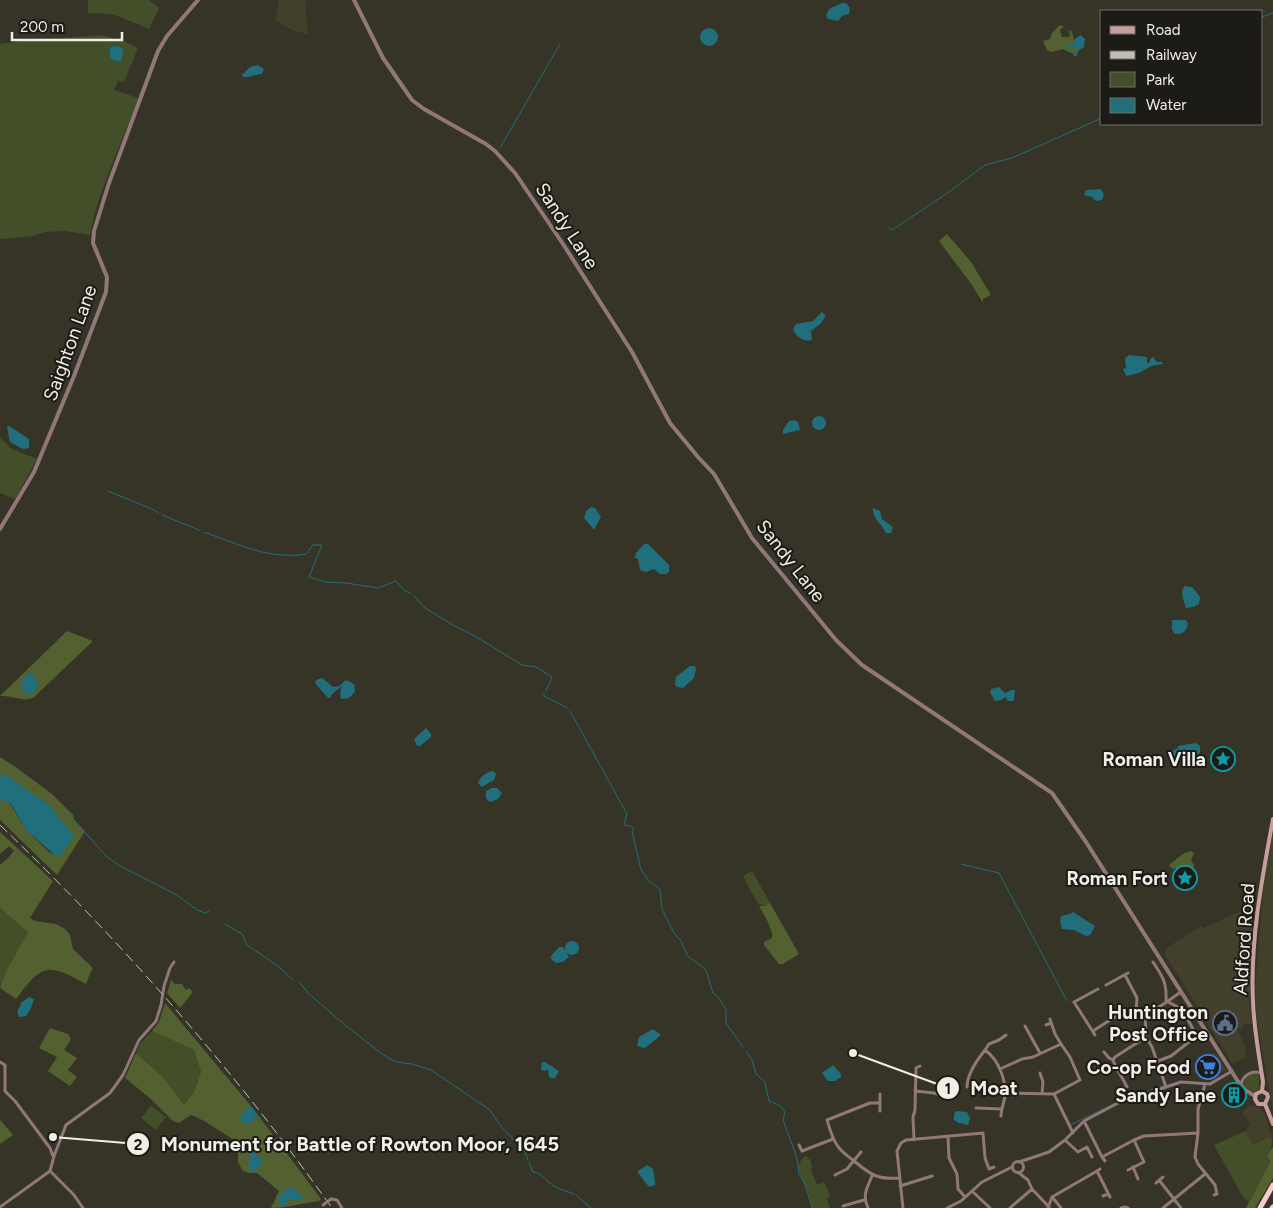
<svg xmlns="http://www.w3.org/2000/svg" width="1273" height="1208" viewBox="0 0 1273 1208" font-family="Figtree,sans-serif">
	<rect width="100%" height="100%" fill="#363426"/>
	<!-- built -->
	<path fill="#423f2b" d="M279,0H305L308,34L292,30L275,20Z
		M1273,831V1111L1257,1022L1255,991L1264,881Z
		M1241,911L1240,924L1255,925L1249,1001L1252,1024H1244L1242,1028L1237,1029L1244,1044L1247,1058L1232,1063L1164,953L1168,947L1201,926L1203,928Z
		M1215,1053L1226,1070L1210,1080L1199,1063Z
		M1251,1105L1261,1109L1264,1113L1272,1135L1252,1144L1246,1131L1250,1123L1242,1112Z"/>
	<!-- green -->
	<path fill="#434f28" d="M88,0H149L159,8L149,29L118,16L110,14L88,13Z
		M102,35L126,42L138,48L124,82L118,81L114,90L138,98C122,144 99,187 90,235L65,231L45,232L33,236L0,239V44L23,41Z
		M0,438L12,449L37,459L15,499L0,493Z
		M752,871L770,903L764,906L758,903L759,906L743,876Z
		M0,908L28,932L0,987Z
		M152,1031L194,1050L201,1072L194,1092L184,1105L163,1077L136,1053L139,1045Z
		M1255,1073L1259,1075V1089L1255,1092L1246,1088L1243,1082L1247,1076Z
		M151,1106L166,1117L156,1130L141,1118Z
		M1246,1131L1253,1144L1271,1136C1273,1144 1272,1148 1267,1155L1270,1162L1249,1202L1243,1197L1214,1145Z
		M807,1156L808,1159H810L812,1166L811,1170L817,1185L824,1182L830,1195L827,1199L830,1208H812C810,1193 800,1180 798,1165L803,1158Z"/>
	<!-- forest -->
	<path fill="#52612f" d="M1060,25L1064,26L1060,30L1062,37H1070L1069,31L1071,30L1075,42L1073,45H1067L1066,47L1067,48L1076,47L1078,49L1073,54L1063,49L1051,52L1047,50L1043,41L1050,39L1052,33Z
		M947,234L971,262L991,295L983,299V303L972,285L939,241Z
		M67,631L93,641L33,698C23,702 11,695 0,696Z
		M0,757L17,768L52,794L72,814L74,820L85,831L57,875L0,820V800L9,802L27,831L49,852L58,856L50,806L3,774L0,778Z
		M0,832L53,881L30,918L35,921L56,924L65,929L70,935L73,949L92,967L93,970L91,971L86,984C47,962 42,964 16,999L0,988L6,972L28,932L0,908V865L7,859L14,851L9,846L0,854Z
		M1191,851L1194,853L1191,860L1194,865L1193,871L1184,875L1181,873L1178,868L1173,869L1170,867L1169,865L1184,853Z
		M770,903L799,954L783,964H779L764,945V942L772,938V933L767,920L759,906H764Z
		M171,980L175,984H182L186,990L189,988L193,992L180,1008L167,993Z
		M165,1003L250,1105L242,1117L249,1124L258,1115L321,1199L319,1201C303,1203 288,1208 271,1208L279,1191L257,1173H248L242,1170L238,1162V1142C225,1135 204,1119 191,1115L179,1123L173,1121L151,1099L125,1078L136,1053L163,1077L184,1105L194,1092L201,1072L194,1050L152,1031L159,1022Z
		M50,1028L68,1034L71,1039L64,1050L77,1058L68,1070L77,1077L70,1086L48,1071L57,1057L39,1048Z
		M0,1120L13,1135L0,1144Z
		M1273,1147V1178L1255,1208H1246L1270,1162L1267,1155Z"/>
	<!-- water -->
	<path fill="#216f7c" d="M842,3H846L850,8L849,14L842,16L838,21L828,19L826,15L829,9Z
		M700 37a9 9 0 1 1 18 0a9 9 0 1 1-18 0Z
		M1081,35L1085,39L1084,47L1079,50L1076,56H1073L1077,49L1076,47L1069,49L1066,47L1067,45H1073L1075,39Z
		M113,46H117L124,49L121,61H116L110,58V48Z
		M258,65L264,69L262,74C255,74 250,78 243,77L242,75L250,67Z
		M1101,189L1104,195L1102,200L1096,201L1092,197L1084,195L1086,190Z
		M822,312L826,316L820,324L811,331L812,340C803,342 796,337 793,329L796,324L813,321Z
		M1129,355L1147,357V363H1149L1151,358L1153,357L1157,362H1162L1163,364L1151,366L1139,373L1126,376L1123,369L1126,368L1125,358Z
		M812 423a7 7 0 1 1 14 0a7 7 0 1 1-14 0Z
		M794,420L798,422L800,430L783,434V430L789,421Z
		M9,426L29,439V448L23,449L10,442L7,427Z
		M591,507L595,508L601,517L594,530L584,518L586,511Z
		M873,508L880,511L882,519L893,527L891,533H886C882,524 872,518 873,508Z
		M644,544H648L669,565V572L666,574H660L654,569L646,572L640,570L638,559L635,558L636,553Z
		M1185,586L1192,587L1200,597L1199,604L1193,607L1186,608C1184,601 1179,591 1185,586Z
		M1172,620H1186L1188,624C1186,632 1183,634 1175,634L1172,630Z
		M690,666H695L696,669L694,678L683,688L677,687L675,684L676,677Z
		M31,672L34,674L38,686L32,693L27,695C16,687 22,678 31,672Z
		M322,678L333,687L339,686L346,680L354,684L355,692L349,698L341,699L340,692L342,686L332,694L330,698H328L315,683L316,680Z
		M999,687L1005,693L1011,690H1015L1014,701H1008L1005,697L1001,700L995,701L990,692L991,689Z
		M426,728L431,734V737L420,746H417L414,739Z
		M1196,743L1200,746V753L1196,756H1185C1181,761 1178,763 1172,763L1169,761L1168,754L1170,752L1178,748V746Z
		M493,771L496,774L494,780L482,787L478,783C480,777 486,772 493,771Z
		M3,773L50,806L74,836L61,855L56,856L27,831L11,804L0,800V778Z
		M492,788H497L502,793L498,799L490,802C486,800 485,796 486,791Z
		M1073,912L1095,926L1090,935L1086,936L1074,930L1062,929L1060,922L1061,916L1070,914Z
		M565 948a7 7 0 1 1 14 0a7 7 0 1 1-14 0Z
		M559,947H563L569,957L563,962L556,963L551,959V956Z
		M29,997L34,999L31,1008L26,1016L19,1017L17,1012L22,1002Z
		M653,1029L660,1034V1036L645,1048L637,1046L639,1037Z
		M542,1062H545L559,1071L555,1078H552L549,1077L548,1069L545,1071L541,1070Z
		M833,1065L841,1074V1077L835,1081H828L822,1073Z
		M250,1105L258,1115L249,1124L241,1122L240,1118Z
		M956,1111L967,1112L970,1118L968,1125L959,1123L954,1120V1114Z
		M251,1148L255,1151L257,1156L264,1160L255,1171L248,1169Z
		M647,1165L653,1169C654,1175 655,1178 655,1185L649,1187L638,1173V1171Z
		M292,1187L302,1196L304,1200L290,1199L282,1208L278,1198L285,1190Z"/>
	<g fill="none" stroke-linecap="round" stroke-linejoin="round">
		<!-- stream -->
		<path stroke="#216f7c" stroke-width="1" d="M1262,17L1273,13
			M500,148L560,44
			M889,227L892,230L946,194L985,165L1012,158L1102,118
			M108,491L154,510L158,513
			M162,515L199,530
			M204,532C238,544 268,560 306,554L313,545H322L309,577L325,582L346,583L378,588L396,581L405,591L410,593
			M414,596L425,608L453,625L473,635L522,665L536,667L552,677L546,691
			M544,694V696L567,708
			M570,711L627,814L624,825L631,826L634,829L632,831L641,870L650,882L660,889L662,909L674,933L681,941L688,956L706,970L713,993L719,998L726,1010V1023L743,1047
			M72,814L74,820L107,857L120,866L177,895L197,910L205,913L209,911
			M961,864L999,873L1067,1001
			M225,924L242,934L247,945L278,966L293,980
			M300,983L309,994L345,1025L382,1054L396,1062L412,1064L431,1070L490,1110L500,1125L525,1152L528,1160
			M746,1051L752,1060L756,1074L765,1082L769,1101C779,1105 788,1107 783,1120L797,1158L799,1175L804,1181L812,1208
			M1148,1091L1164,1086
			M1070,1125L1118,1102
			M529,1162L533,1172C542,1173 547,1182 554,1186C561,1190 567,1191 574,1194
			M576,1195L591,1208"/>
		<!-- minor -->
		<path stroke="#927778" stroke-width="3" d="M1153,962C1163,977 1167,983 1166,1001L1182,1009L1193,1029
			M1125,975L1137,998L1136,1010
			M1106,985L1128,973
			M1145,1011L1146,1037L1152,1047L1166,1087
			M1050,1019L1055,1034L1061,1044
			M1046,1025L1051,1023
			M1025,1026L1040,1053
			M1093,1031L1124,1011C1132,1008 1137,1011 1145,1011C1158,1011 1171,998 1181,992
			M1095,1035L1074,1002L1098,989
			M985,1050L989,1044L999,1040L1006,1035
			M1104,1052L1109,1058L1113,1060C1116,1069 1123,1078 1127,1087L1123,1088
			M1113,1060L1115,1057L1146,1037
			M1158,1061L1171,1056L1189,1042
			M0,1062L5,1065V1091L15,1101L50,1148L53,1156
			M1000,1069L1022,1059L1033,1057L1061,1044L1070,1057L1080,1080L1054,1094L1005,1093
			M1040,1073L1043,1082L1042,1094
			M1205,1084L1198,1109V1133L1195,1157L1198,1164L1215,1185L1217,1194L1214,1195
			M1241,1084C1243,1075 1252,1070 1261,1073
			M967,1087C967,1074 977,1060 985,1050C999,1060 1006,1080 1005,1096C1004,1103 1001,1109 1001,1116
			M915,1091L934,1093L949,1098L954,1086
			M1054,1094L1073,1133
			M880,1103H870L827,1120C830,1129 832,1138 837,1145C841,1152 848,1156 854,1161C871,1175 878,1180 900,1178
			M976,1108L1001,1109
			M880,1111V1094
			M1084,1121L1102,1157L1134,1140L1144,1136L1198,1133
			M948,1137L949,1158L957,1174L958,1189L965,1197
			M914,1140L913,1117L915,1110L916,1068L920,1066
			M1065,1140L1078,1152L1087,1147L1092,1157
			M799,1145L802,1151L833,1139
			M1102,1157L1105,1161
			M1012.5 1167a5.5 5.5 0 1 1 11 0a5.5 5.5 0 1 1-11 0Z
			M1019,1162L1049,1152L1065,1140L1084,1121L1118,1103L1181,1082L1210,1084L1232,1071
			M1133,1167L1138,1179
			M1100,1169L1097,1171L1110,1197
			M1128,1170L1144,1162L1134,1140
			M50,1171L54,1156L66,1125L110,1093L123,1075L139,1040L156,1021L161,1005L164,986L170,968L174,962
			M50,1171L74,1195L83,1208
			M1019,1173L1028,1180L1032,1189L1049,1207
			M835,1175L847,1169L861,1152
			M1159,1180L1181,1208
			M1156,1183L1163,1177
			M900,1186L932,1176
			M972,1191L990,1208
			M1103,1196L1108,1194
			M1053,1198L1061,1208
			M331,1199L337,1200L342,1208
			M843,1206L864,1200
			M0,1207L50,1171
			M868,1208C862,1195 867,1188 872,1176
			M903,1208L897,1151L901,1143L906,1140L983,1133L985,1158L989,1169L994,1167
			M947,1208L961,1201L982,1182L1012,1167
			M1010,1208L1032,1189
			M1048,1208L1052,1197L1097,1171
			M1121,1208L1125,1207L1128,1208
			M1163,1208L1205,1174"/>
		<!-- tertiary -->
		<path stroke="#927778" stroke-width="4" d="M354,0L383,58L412,100L424,109L486,144L495,151L515,173L563,244L632,352L670,423L698,457L714,474L752,538L836,640L862,665L1052,793L1086,842L1237,1080L1245,1090L1255,1096
			M0,529L34,472L74,376L106,292L107,277L93,243L94,231L109,183L158,51L167,36L198,0"/>
		<!-- secondary -->
		<path stroke="#c89d9e" stroke-width="4" d="M1262,1091L1263,1082C1259,1056 1254,1029 1253,1002C1250,941 1262,878 1273,819
			M1262,1091L1256,1094L1255,1099L1258,1104H1265
			M1262,1091L1267,1094L1268,1097L1265,1104
			M1265,1104L1273,1124"/>
		<!-- trunk -->
		<path stroke="#f6cdce" stroke-width="5" d="M1260,1208L1273,1185
			M1272,1208L1273,1207"/>
		<!-- rail -->
		<path stroke="#c0beb4" stroke-width="1" stroke-dasharray="10 5" stroke-linecap="butt" d="M0,825C122,942 234,1070 332,1208"/>
		<!-- minor-bridge -->
		<path stroke="#927778" stroke-width="3" d="M323,1205L331,1199"/>
	</g>
	<!-- icons -->
	<defs>
		<symbol id="sight-ring" viewBox="-11 -11 22 22"><circle r="9.5" fill="#1c1b15" stroke="#0f9aa8" stroke-width="1.5"/><path d="M0-6L1.8-2.2L6-1.7L2.9 1.2L3.7 5.4L0 3.3L-3.7 5.4L-2.9 1.2L-6-1.7L-1.8-2.2Z" fill="#0f9aa8"/></symbol>
		<symbol id="civic-ring" viewBox="-11 -11 22 22"><circle r="9.5" fill="#1c1b15" stroke="#5c6f8a" stroke-width="1.5"/><path d="M-.6-6.5H3V-4.5H.6V-3L4-1V1h2V6H-6V1h2V-1L-.6-3ZM-1.2 2.5V6h2.4V2.5Z" fill="#5c6f8a"/></symbol>
		<symbol id="supermarket-ring" viewBox="-11 -11 22 22"><circle r="9.5" fill="#1c1b15" stroke="#3f7fe0" stroke-width="1.5"/><path d="M-6-5.5h2.5l.6 2H6L4.5 2H-2.5L-4.4-4H-6ZM-1.5 3.2a1.3 1.3 0 1 0 .1 0ZM3 3.2a1.3 1.3 0 1 0 .1 0Z" fill="#3f7fe0"/></symbol>
		<symbol id="building-ring" viewBox="-11 -11 22 22"><circle r="9.5" fill="#1c1b15" stroke="#0f9aa8" stroke-width="1.5"/><path d="M-4-6H4V6H1V3H-1V6H-4ZM-2.5-4.3h1.7v1.8h-1.7ZM.8-4.3h1.7v1.8H.8ZM-2.5-1h1.7V.8h-1.7ZM.8-1h1.7V.8H.8Z" fill="#0f9aa8"/></symbol>
	</defs>
	<g fill-rule="evenodd">
		<use href="#sight-ring" x="1209" y="745" width="28" height="28"/>
		<use href="#sight-ring" x="1171" y="864" width="28" height="28"/>
		<use href="#civic-ring" x="1211" y="1009" width="28" height="28"/>
		<use href="#supermarket-ring" x="1194" y="1053" width="28" height="28"/>
		<use href="#building-ring" x="1220" y="1081" width="28" height="28"/>
	</g>
	<g text-anchor="middle" dominant-baseline="central" stroke-width="4" stroke-linejoin="round" paint-order="stroke">
		<!-- street labels -->
		<g font-size="19" fill="#f0eee6" stroke="#1c1b15">
			<text transform="translate(567 226) rotate(57)">Sandy Lane</text>
			<text transform="translate(70 343) rotate(-70)">Saighton Lane</text>
			<text transform="translate(791 561) rotate(52)">Sandy Lane</text>
			<text transform="translate(1244 939) rotate(-86)">Aldford Road</text>
		</g>
		<!-- poi labels -->
		<g font-size="19" font-weight="bold" fill="#f0eee6" stroke="#1c1b15" text-anchor="end">
			<text x="1206" y="759">Roman Villa</text>
			<text x="1168" y="878">Roman Fort</text>
			<text x="1208" y="1012">Huntington<tspan x="1208" dy="22">Post Office</tspan></text>
			<text x="1190" y="1067">Co-op Food</text>
			<text x="1216" y="1095">Sandy Lane</text>
		</g>
	</g>
	<!-- callouts -->
	<path fill="none" stroke="#f0eee6" stroke-width="2" d="M853 1053L948 1088M53 1137L138 1144"/>
	<g fill="#f0eee6" stroke="#1c1b15" stroke-width="2">
		<circle cx="853" cy="1053" r="5"/>
		<circle cx="53" cy="1137" r="5"/>
		<circle cx="948" cy="1088" r="12"/>
		<circle cx="138" cy="1144" r="12"/>
	</g>
	<g font-size="15" text-anchor="middle" font-weight="bold" fill="#111">
		<text x="948" y="1094">1</text>
		<text x="138" y="1150">2</text>
	</g>
	<g font-size="20" text-anchor="middle" font-weight="bold" fill="#f0eee6" stroke="#1c1b15" stroke-width="4" stroke-linejoin="round" paint-order="stroke">
		<text x="994" y="1095">Moat</text>
		<text x="360" y="1151">Monument for Battle of Rowton Moor, 1645</text>
	</g>
	<!-- legend -->
	<rect x="1100" y="10" width="162" height="115" fill="#1c1b15" stroke="#716f69"/>
	<rect x="1110" y="26" width="25" height="8" fill="#c89d9e" stroke="#716f69"/>
	<text x="1146" y="35" font-size="15" fill="#f0eee6">Road</text>
	<rect x="1110" y="51" width="25" height="8" fill="#c0beb4" stroke="#716f69"/>
	<text x="1146" y="60" font-size="15" fill="#f0eee6">Railway</text>
	<rect x="1110" y="72" width="25" height="15" fill="#434f28" stroke="#716f69"/>
	<text x="1146" y="85" font-size="15" fill="#f0eee6">Park</text>
	<rect x="1110" y="98" width="25" height="15" fill="#216f7c" stroke="#716f69"/>
	<text x="1146" y="110" font-size="15" fill="#f0eee6">Water</text>
	<!-- scale -->
	<path d="M12 32v8h110v-8" fill="none" stroke="#f0eee6" stroke-width="2.5"/>
	<text x="20" y="32" font-size="15" fill="#f0eee6" stroke="#1c1b15" stroke-width="4" paint-order="stroke">200 m</text>
</svg>
